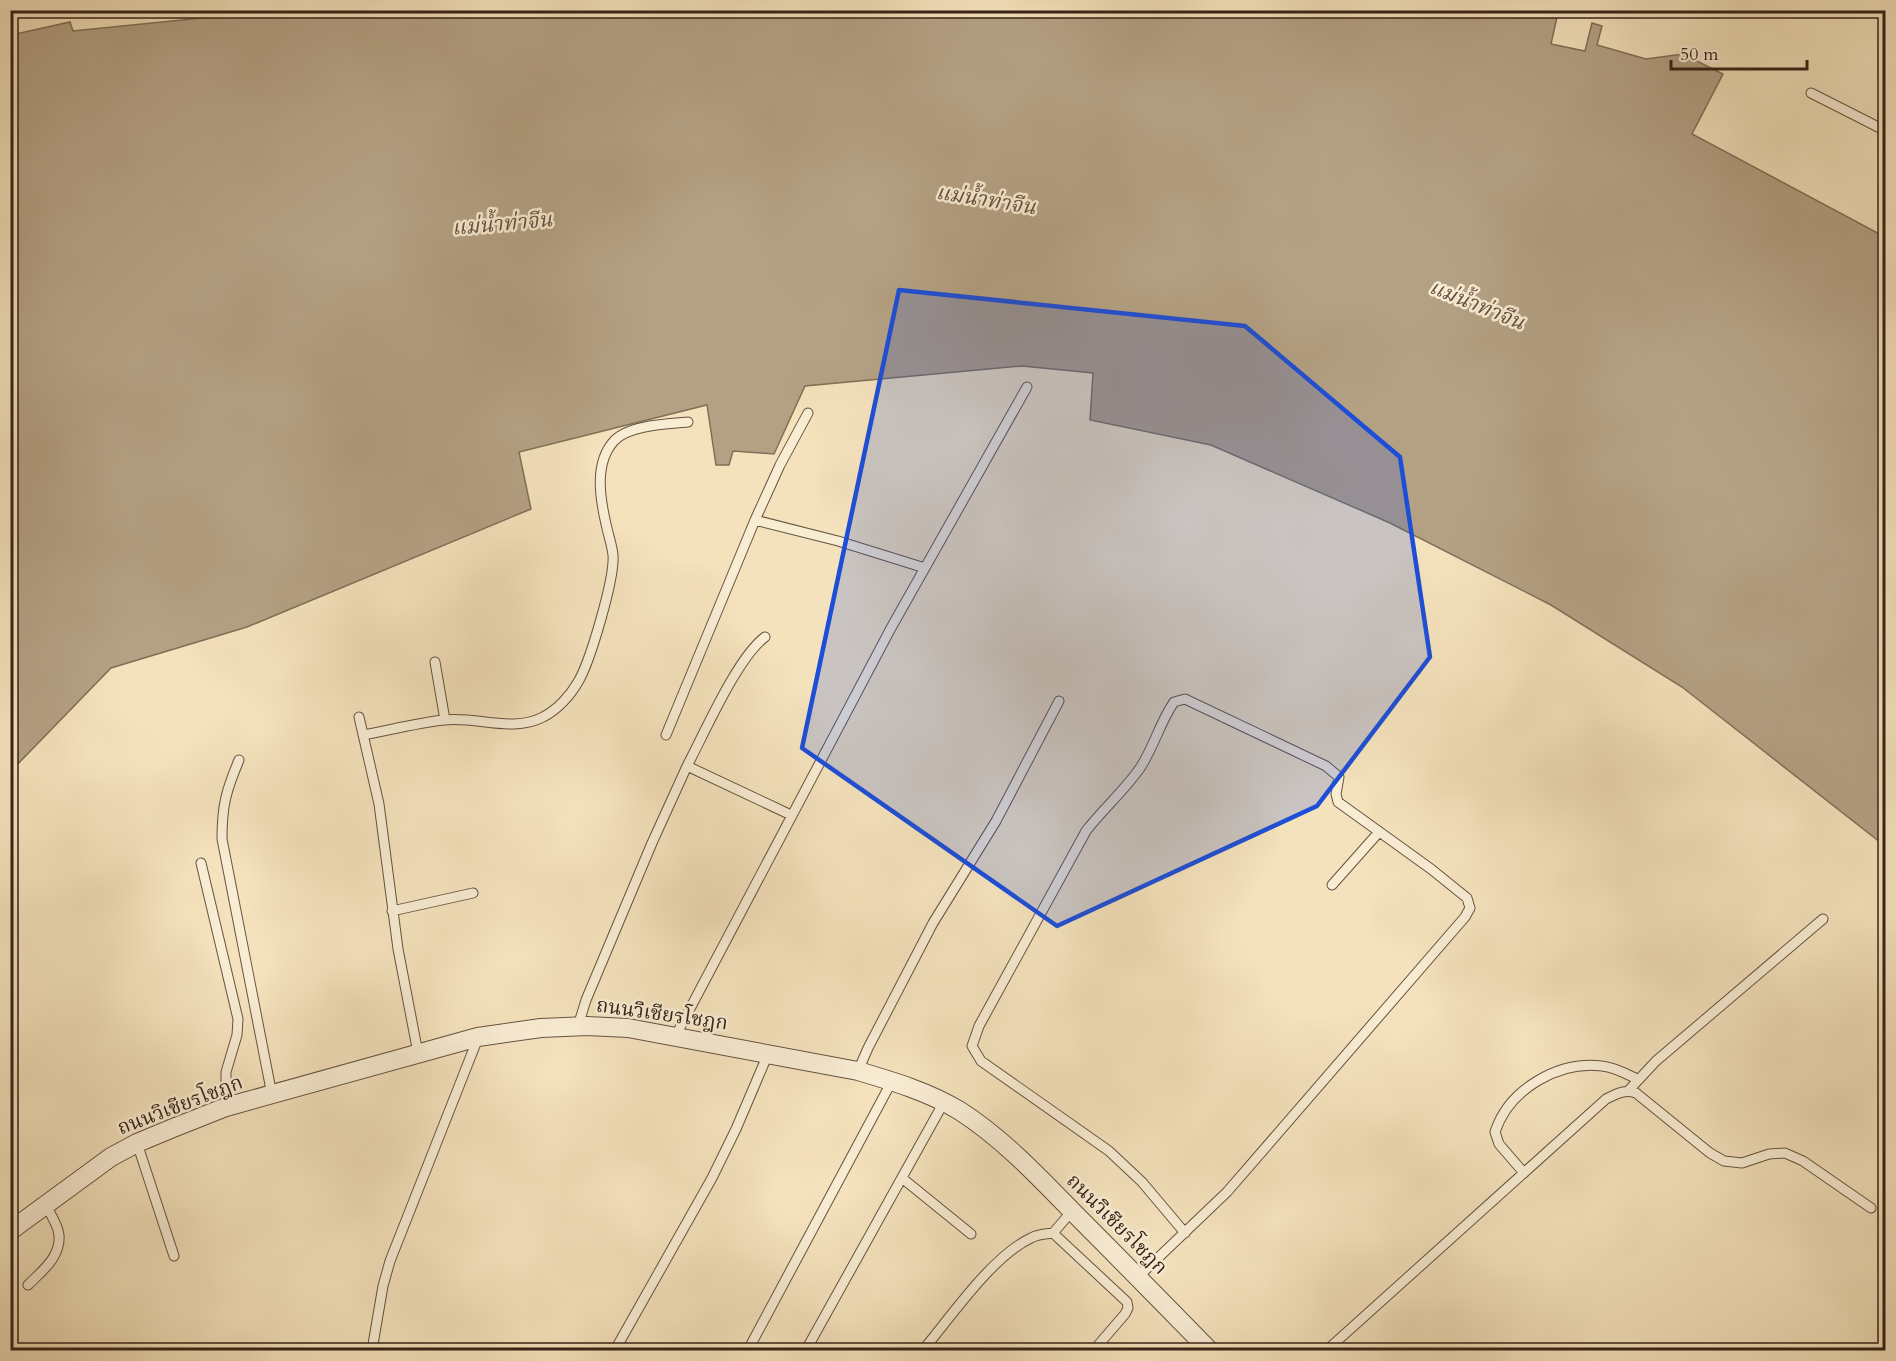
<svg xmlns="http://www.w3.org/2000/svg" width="1896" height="1361" viewBox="0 0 1896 1361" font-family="Cardo,'Noto Serif Thai',serif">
	<rect width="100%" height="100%" fill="#f4e2bc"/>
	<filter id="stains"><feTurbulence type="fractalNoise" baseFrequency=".00333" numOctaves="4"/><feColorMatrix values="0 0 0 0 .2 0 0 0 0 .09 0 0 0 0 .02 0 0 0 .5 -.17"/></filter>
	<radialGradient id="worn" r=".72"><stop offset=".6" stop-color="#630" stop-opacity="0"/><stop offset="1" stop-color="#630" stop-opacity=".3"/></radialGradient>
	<!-- water -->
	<path fill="#b4a184" stroke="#826e58" stroke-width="1.5" d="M271,11L1525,10L1557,17L1551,44L1585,51L1592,23L1602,26L1597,45L1646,59L1683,54L1723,74L1692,134L1885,237V846L1682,687L1551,605L1390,523L1211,445L1090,420L1093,373L1022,366L805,386L774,454L733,451L729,465H716L707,405L519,452L531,509L247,627L111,668L11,771V35L70,22L73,31Z"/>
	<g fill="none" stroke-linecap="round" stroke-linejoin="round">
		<defs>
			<path id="service" d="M1811,93L1886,131
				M755,520L780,465L808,413
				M435,662L445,720
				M359,717L379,804L398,949L418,1053
				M363,735C390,730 417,723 444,720C477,716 513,733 543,717C557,710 570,696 578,682C590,662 615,578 613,555C612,545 608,534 606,524C600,498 594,463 614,441C628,425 668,424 688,422
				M666,735L755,520L838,541L925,568
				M239,760C226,791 222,805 222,839L272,1095
				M687,766C705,732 737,658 765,637
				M201,863L238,1019L237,1035L226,1072V1107
				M1332,885L1379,832
				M392,911L473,893
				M578,1026L586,1000L652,843L687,766L791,815
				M675,1037L891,628L1027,387
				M858,1071L868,1048L933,923L996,821L1059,701
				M1629,1090L1656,1061L1823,919
				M137,1143L174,1256
				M1524,1173L1499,1144L1495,1132C1509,1089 1558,1061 1602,1066C1614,1067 1627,1074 1637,1079
				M902,1178L971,1234
				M1072,1211L1053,1233L1127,1302L1128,1308L1125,1314L1094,1350
				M1138,1277L1227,1192L1465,917L1470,908L1467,898L1431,869L1338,802L1336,794L1339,777L1326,766L1185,699L1174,702C1160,722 1154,747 1140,768C1124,791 1103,809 1086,831L979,1026L972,1046L981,1061L1109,1151L1142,1182L1185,1233
				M28,1285C42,1271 61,1257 59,1235C58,1225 50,1213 45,1204
				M372,1350L383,1286L390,1261L478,1038
				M615,1350L712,1178L736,1129L768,1054
				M748,1350L892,1081
				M806,1350L944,1102
				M923,1350C951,1317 992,1256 1031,1238C1038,1234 1045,1234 1053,1233
				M1327,1350L1606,1099C1616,1094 1624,1089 1636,1093L1710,1153L1724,1161L1742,1163L1769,1154L1785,1153L1803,1161L1871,1208"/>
			<path id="minor" d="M10,1231L111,1157L137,1143L173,1128L226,1107L478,1037L541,1028L587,1026L628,1028L858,1071C892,1081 929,1092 960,1111C1002,1138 1037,1175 1072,1211C1118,1257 1164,1304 1209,1350"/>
		</defs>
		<!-- service casing -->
		<use href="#service" stroke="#665240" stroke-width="11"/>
		<!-- minor casing -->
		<use href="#minor" stroke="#665240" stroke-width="20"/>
		<!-- service -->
		<use href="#service" stroke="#f8ecd3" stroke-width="9"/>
		<!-- minor -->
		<use href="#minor" stroke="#f8ecd3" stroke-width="18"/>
	</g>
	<!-- marked area -->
	<path fill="#1d4ed8" fill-opacity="0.2" stroke="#1d4ed8" stroke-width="4.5" stroke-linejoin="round" d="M899,290L1245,326L1400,457L1430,657L1317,806L1057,926L802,748Z"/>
	<g text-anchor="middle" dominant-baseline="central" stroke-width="5" stroke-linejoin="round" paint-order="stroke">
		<!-- street labels -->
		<g font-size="20" fill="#372217" stroke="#f8ecd3">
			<text transform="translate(662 1014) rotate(8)">ถนนวิเชียรโชฎก</text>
			<text transform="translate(180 1105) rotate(-21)">ถนนวิเชียรโชฎก</text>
			<text transform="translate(1117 1224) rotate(45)">ถนนวิเชียรโชฎก</text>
		</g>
		<!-- water labels -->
		<g font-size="21" font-style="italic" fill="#634e3d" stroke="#f8ecd3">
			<text transform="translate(986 200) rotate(9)">แม่น้ำท่าจีน</text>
			<text transform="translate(502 224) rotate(-5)">แม่น้ำท่าจีน</text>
			<text transform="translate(1477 305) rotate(22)">แม่น้ำท่าจีน</text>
		</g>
	</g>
	<!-- margin -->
	<rect width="1896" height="1361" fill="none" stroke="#f4e2bc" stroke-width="36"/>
	<rect x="12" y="12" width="1872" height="1337" fill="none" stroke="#372217" stroke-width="3"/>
	<rect x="18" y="18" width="1860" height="1325" fill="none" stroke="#372217" stroke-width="1.5"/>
	<!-- scale -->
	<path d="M1671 60v9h136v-9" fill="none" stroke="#372217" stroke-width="3"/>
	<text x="1680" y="60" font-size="18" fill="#372217" stroke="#f8ecd3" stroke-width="4.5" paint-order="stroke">50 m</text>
	<rect width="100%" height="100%" filter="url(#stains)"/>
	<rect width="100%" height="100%" fill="url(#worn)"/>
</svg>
